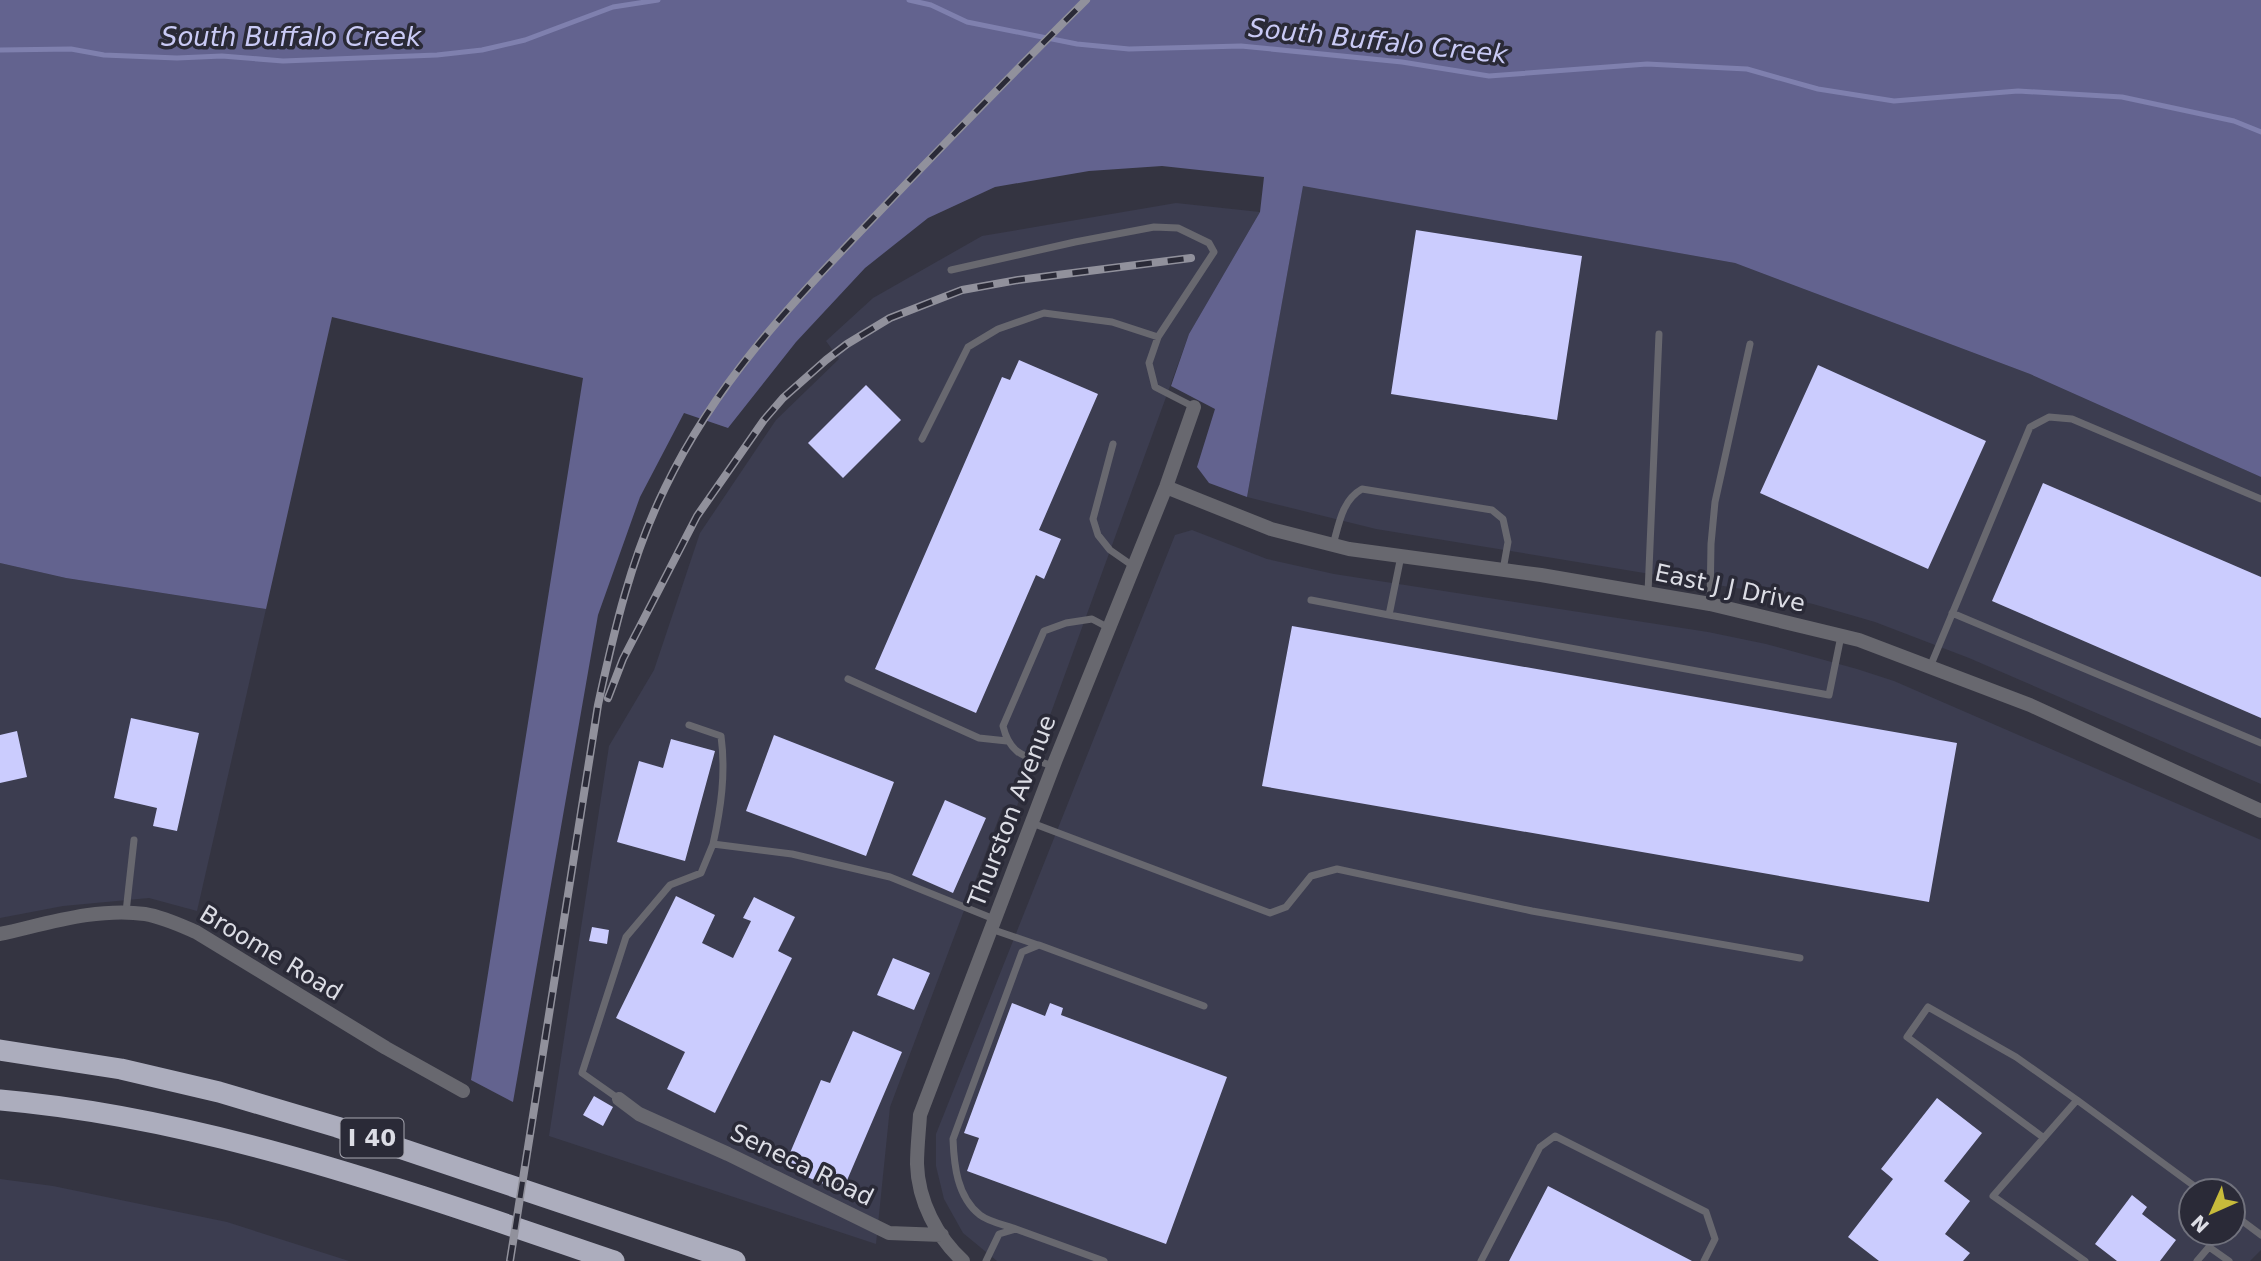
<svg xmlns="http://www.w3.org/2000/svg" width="2261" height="1261" viewBox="0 0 2261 1261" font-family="'DejaVu Sans',sans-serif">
	<rect width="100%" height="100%" fill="#343441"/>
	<!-- built -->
	<path fill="#3c3d50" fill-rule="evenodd" d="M1303,185L1735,263L2030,374L2261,477V784L1969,658L1875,622L1813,604L1760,592L1376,529L1247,497Z
		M1176,203L1260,212L1189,334L1017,806L1003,807L890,1107L876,1244L549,1136L609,746L654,670L700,533L776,420L839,359L826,341L873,298L982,236Z
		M1192,530L1267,559L1334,574L1708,632L1766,644L1857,669L1894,681L2261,840V1250L2250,1261H997L963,1233L944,1199L936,1166V1134L1175,535ZM2191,1191H2233V1233H2191Z
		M0,563L66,578L266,609L197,911L149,898L63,906L0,918Z
		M0,1179L53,1186L227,1222L349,1261H0Z"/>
	<!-- forest -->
	<path fill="#63638f" d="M0,0H2261V477L2030,374L1735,263L1303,186L1247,497L1209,483L1197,467L1215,409L1171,386L1189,334L1260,212L1264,177L1162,166L1089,171L995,187L928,218L865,268L796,342L728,428L684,413L640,497L598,615L513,1102L471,1080L583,378L332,317L266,609L66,578L0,563Z"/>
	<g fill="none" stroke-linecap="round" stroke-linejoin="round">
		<!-- stream -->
		<path stroke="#7f80ae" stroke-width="5" d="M909,0L931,5L967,22L1077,44L1129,49L1241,46L1402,62L1489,76L1647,64L1747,69L1818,89L1894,101L2018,91L2122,97L2234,121L2261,132
			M0,50L71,49L104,55L177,58L222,56L283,61L437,55L482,50L525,40L613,7L658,0"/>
	</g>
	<!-- building -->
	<path fill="#cbccfe" d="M1416,230L1582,256L1557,420L1391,394Z
		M1019,360L1098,394L1039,530L1061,539L1044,579L1036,575L976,713L875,669L1002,377L1010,380Z
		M1818,365L1986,441L1928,569L1760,493Z
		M866,385L901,420L843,478L808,443Z
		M2043,483L2261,577V718L1992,601Z
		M1292,626L1957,743L1929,902L1262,786Z
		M131,718L199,733L177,831L153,826L157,808L114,798Z
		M17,731L27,777L0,783V735Z
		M774,735L894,782L866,856L746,811Z
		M671,739L715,751L685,861L617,842L639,761L663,768Z
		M945,800L986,818L953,893L912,875Z
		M676,896L715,915L702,943L733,958L751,921L743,918L754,897L795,917L778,951L792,958L715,1113L667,1089L685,1052L616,1018Z
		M592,927L609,930L607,944L589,941Z
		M893,958L930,973L914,1010L877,995Z
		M1012,1003L1045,1016L1050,1003L1063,1008L1061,1015L1227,1077L1166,1244L967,1171L979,1138L964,1133Z
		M853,1031L902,1052L842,1192L784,1167L821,1080L830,1083Z
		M594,1096L613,1107L603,1126L583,1115Z
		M1937,1098L1982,1133L1944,1181L1970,1201L1945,1234L1970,1253L1963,1261H1879L1848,1237L1893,1179L1881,1169Z
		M1548,1186L1692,1261H1509Z
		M2132,1195L2147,1207L2142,1214L2176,1240L2160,1261H2117L2095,1244Z"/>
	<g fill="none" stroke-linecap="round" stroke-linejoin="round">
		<!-- lane -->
		<path stroke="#68686f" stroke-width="7" d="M951,270L1075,242L1154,227L1178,228L1209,243L1214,252L1158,337
			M922,439L968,347L998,329L1044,313L1112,322L1158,337L1149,363L1155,387L1194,407
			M1113,444L1093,519L1098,535L1110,550L1133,566
			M1333,545C1339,524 1342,500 1362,489L1492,510L1503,519L1508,542L1503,570
			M1401,556L1389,615L1829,695L1841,636
			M1648,593L1659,334
			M1311,600L1389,615
			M1710,604L1711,544L1715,502L1750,344
			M1952,613L2261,743
			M1930,667L2030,427L2049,417L2072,419L2261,499
			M848,679L979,738L1007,741
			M689,725L721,736C726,773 721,808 713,844
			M1053,766C1027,757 1010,756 1003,726L1044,631L1066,623L1092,619L1109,628
			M1032,823L1270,913L1286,907L1311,876L1337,869L1532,911L1800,958
			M126,912L134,840
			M991,929L1038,945
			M619,1099L582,1073L626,937L670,885L701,873L713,844L792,854L890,877L994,919
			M2044,1138L1907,1037L1928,1007L2016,1057L2077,1100
			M2233,1214L2261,1235
			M1016,1229C1005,1225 989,1222 980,1215C957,1197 954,1165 953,1139L1022,952L1039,945L1204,1006
			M986,1261L999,1234L1016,1229L1104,1261
			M1481,1261L1540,1147L1555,1136L1706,1212L1715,1239L1704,1261
			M2085,1261L1993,1196L2077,1100L2201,1191
			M2197,1261L2209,1247L2229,1261"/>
		<!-- street -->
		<path stroke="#68686f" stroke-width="14" d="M1166,487L1271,529L1349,549L1541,575L1710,604L1859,640L2030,705L2261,811
			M0,934C46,924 97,907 145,914C163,917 180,925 196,932L386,1048L463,1091
			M619,1099L639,1114L728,1154L889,1233L942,1235
			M963,1261C937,1237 918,1201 917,1164C917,1148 919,1131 920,1115L1056,759L1166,487L1194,407"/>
		<!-- highway -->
		<path stroke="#acadbd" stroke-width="21" d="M0,1050L121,1069L219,1092L337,1127L735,1261
			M0,1100C209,1118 416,1194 614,1261"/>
		<defs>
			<path id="rail" d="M608,698L623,659L697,516L764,420L783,398L826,360L847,344L890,318L962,290L1018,280L1191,258
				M510,1261L598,705C614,631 631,557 665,488C718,378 796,299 879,212C947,141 1016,70 1086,0"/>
		</defs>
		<!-- rail casing -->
		<use href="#rail" stroke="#91919c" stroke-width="8"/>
		<!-- rail -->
		<use href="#rail" stroke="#2a2a37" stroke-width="5" stroke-dasharray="16" stroke-linecap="butt"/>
	</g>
	<g text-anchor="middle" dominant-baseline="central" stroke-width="7" stroke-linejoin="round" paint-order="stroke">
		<!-- shield labels -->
		<rect fill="#2a2a37" stroke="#a7a7b1" stroke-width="2" x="340.5" y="1118.5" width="63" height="39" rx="5"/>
		<g font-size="23" font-weight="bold" fill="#dcdde5">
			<text x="372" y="1138">I 40</text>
		</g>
		<!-- street labels -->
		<g font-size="24" fill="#dcdde5" stroke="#2a2a37">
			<text transform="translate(1730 588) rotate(12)">East J J Drive</text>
			<text transform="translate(1012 811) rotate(-69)">Thurston Avenue</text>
			<text transform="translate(271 953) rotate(31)">Broome Road</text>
			<text transform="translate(802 1165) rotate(26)">Seneca Road</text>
		</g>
		<!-- water labels -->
		<g font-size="26" font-style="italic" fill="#c9caf5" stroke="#2a2a37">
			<text x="291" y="37">South Buffalo Creek</text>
			<text transform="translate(1378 41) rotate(6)">South Buffalo Creek</text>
		</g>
	</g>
	<!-- north arrow -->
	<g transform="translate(2212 1212) rotate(225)"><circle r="33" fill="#2a2a37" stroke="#71727d" stroke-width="2"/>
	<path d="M0-5L12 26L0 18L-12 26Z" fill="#c7bb3b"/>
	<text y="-10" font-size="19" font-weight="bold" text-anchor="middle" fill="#dcdde5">N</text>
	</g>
</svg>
